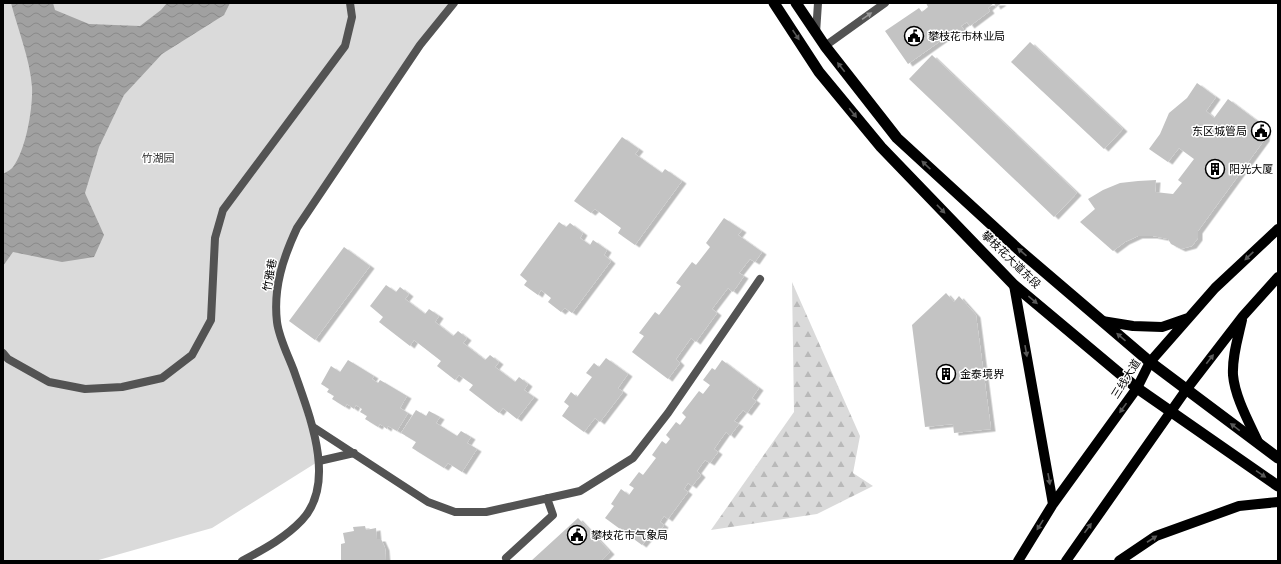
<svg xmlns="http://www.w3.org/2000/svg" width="1281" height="564" viewBox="0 0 1281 564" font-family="'Roboto Condensed','Noto Sans SC',sans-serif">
	<defs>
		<pattern id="forest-firs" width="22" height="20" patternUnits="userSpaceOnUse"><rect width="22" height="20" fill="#dadada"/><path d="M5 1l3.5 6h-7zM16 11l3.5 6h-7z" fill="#b9b9b9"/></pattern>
		<pattern id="water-waves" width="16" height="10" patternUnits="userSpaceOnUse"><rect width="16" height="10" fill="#a1a1a1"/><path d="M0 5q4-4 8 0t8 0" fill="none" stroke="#898989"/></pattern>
		<filter id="shadow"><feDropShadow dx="4.5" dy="2.5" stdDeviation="0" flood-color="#0004"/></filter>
	</defs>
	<rect width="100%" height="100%" fill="#fff"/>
	<!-- forest -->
	<path fill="url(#forest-firs)" d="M792,282L860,436L853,473L873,486L817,514L711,530L794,412Z"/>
	<!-- park -->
	<path fill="#dadada" d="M3,3H454L297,228L284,257L277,323L319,461L212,528L95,561H3Z"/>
	<!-- water -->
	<path fill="url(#water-waves)" d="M11,3H53L55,10L89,24L140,26L161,10L167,3H230L224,15L162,54L124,95L99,147L85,193L104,235L94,257L62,262L13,252L3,266V174C6,172 11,170 13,167C26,150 33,108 32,87C30,59 18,30 11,3Z"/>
	<!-- building -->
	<path fill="#c3c3c3" filter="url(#shadow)" d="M926,3H1002L996,7L994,3L988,8L990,11L970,26L967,22L961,26L964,30L951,39L949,35L908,64L885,31L919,8L922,12L928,7Z
		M1030,42L1123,129L1104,149L1011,62Z
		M932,55L1077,193L1054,217L909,79Z
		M1197,83L1216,97L1206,111L1214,118L1228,99L1260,123L1266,130L1265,139L1198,231V238L1192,246L1181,249L1171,244L1168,239L1153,236H1138L1125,242L1113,251L1080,222L1095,209L1088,199L1103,190L1120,183L1138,181L1156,180L1155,192L1173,194L1182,183L1178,180L1194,159L1179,148L1168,162L1149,149L1160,134L1169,113L1187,98Z
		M622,137L639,149L635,154L662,173L665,169L682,181L635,245L618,233L621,228L595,209L591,213L574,201Z
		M724,218L742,230L738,235L762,252L755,262L750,259L739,273L744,276L733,292L728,288L712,309L717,313L696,342L691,338L676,359L680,363L668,379L632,352L644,336L639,333L655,312L659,315L681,286L676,283L692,262L696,265L710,247L706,243Z
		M559,222L566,227L570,223L583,233L580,238L590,245L593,240L607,250L604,255L611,261L572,313L565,308L561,312L548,302L551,298L541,290L538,295L524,285L527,281L520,275Z
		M344,247L370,266L315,340L289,321Z
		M386,285L396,292L400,287L409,294L405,299L425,314L429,309L439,316L435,322L453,336L458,331L467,338L463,343L485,360L490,355L499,362L495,367L515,382L519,377L528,384L524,390L534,397L517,419L503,408L499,413L469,390L473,385L459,375L455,380L437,366L441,361L414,340L410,346L379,322L383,317L370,306Z
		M946,293L954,302L959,296L976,315L991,429L954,433L953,424L925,427L912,325Z
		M606,358L628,374L618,388L623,392L600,422L595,418L584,432L562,416L569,406L564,402L571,392L577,397L592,377L586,373L594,363L599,367Z
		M348,360L374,376L372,379L378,383L380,380L407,396L400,408L408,413L397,431L388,426L387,429L380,424L378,427L365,419L367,416L360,412L362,409L356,405L354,409L347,404L345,407L332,399L334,396L327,392L329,389L321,384L331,366L340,372Z
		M722,360L759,388L752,398L756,401L747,413L743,410L734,421L739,424L730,436L726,432L714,449L718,452L710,463L705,460L697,471L701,475L692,486L688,483L684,489L688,492L668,519L664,516L660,522L664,525L655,537L651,534L642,545L605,518L614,506L611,504L621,489L629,495L634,488L629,485L639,472L643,475L656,458L652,455L662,441L666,444L670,439L666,435L676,422L680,425L686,417L682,413L699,391L703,394L710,385L703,380L712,368L715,370Z
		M416,410L426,416L429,411L440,417L436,423L457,436L461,431L471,437L467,443L477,449L462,472L448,463L444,468L412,448L416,442L401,433Z
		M578,518L610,552L601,561H531Z
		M365,526L366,530L376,528L377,539H381L385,548L386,561H341V544L345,543L343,533L354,531L353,527Z"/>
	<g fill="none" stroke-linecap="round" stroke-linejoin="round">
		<!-- service -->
		<path stroke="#535353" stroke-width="8" d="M3,353L8,359L49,382L85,389L122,387L162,378L192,355L211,320L215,238L223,210L345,46L352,17L350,3
			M313,427L428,502L455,512H486L580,491L633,458L668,413L760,279
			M319,461L354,453
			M506,558L553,515L547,498"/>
		<!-- minor -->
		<path stroke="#535353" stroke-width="8" d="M242,561C264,549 285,538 302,520C338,482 308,412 294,371C288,355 279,338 277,322C273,288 283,258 297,228L420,45L454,3"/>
		<!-- tertiary -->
		<path stroke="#535353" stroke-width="8" d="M816,33L818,3
			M825,46L885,3"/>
		<!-- primary -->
		<path stroke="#000" stroke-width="10" d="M1014,285L1053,504
			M1242,320C1238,338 1232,356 1233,375C1235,398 1250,424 1259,444
			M1102,321L1133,326L1162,327L1188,318
			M1018,561L1053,504L1137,388L1150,362L1215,288L1278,229
			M1066,561L1186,390L1243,316L1278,277
			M1119,561L1156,536L1239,506L1278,502"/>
		<!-- trunk -->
		<path stroke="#000" stroke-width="11" d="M774,3L819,72L881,147L1014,285L1137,388L1278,486
			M796,3L825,46L897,138L1019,250L1150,362L1278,458"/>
	</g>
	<!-- one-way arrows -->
	<defs><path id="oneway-solid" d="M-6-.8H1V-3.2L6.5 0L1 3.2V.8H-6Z"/></defs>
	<use fill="#989898" href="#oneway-solid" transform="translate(867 16) rotate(-35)"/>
	<g fill="#595959">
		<use href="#oneway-solid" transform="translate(796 35) rotate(56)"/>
		<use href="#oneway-solid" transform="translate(841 67) rotate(-128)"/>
		<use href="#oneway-solid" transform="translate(853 113) rotate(51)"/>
		<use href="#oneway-solid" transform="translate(926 165) rotate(-137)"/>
		<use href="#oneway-solid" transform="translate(941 209) rotate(46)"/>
		<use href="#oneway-solid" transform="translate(1022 252) rotate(-139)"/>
		<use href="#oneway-solid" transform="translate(1249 256) rotate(137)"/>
		<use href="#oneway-solid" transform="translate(1033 300) rotate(40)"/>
		<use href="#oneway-solid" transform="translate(1121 337) rotate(-139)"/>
		<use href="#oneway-solid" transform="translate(1026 351) rotate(80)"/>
		<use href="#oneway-solid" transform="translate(1210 359) rotate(-52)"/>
		<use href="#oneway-solid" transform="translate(1123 408) rotate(126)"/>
		<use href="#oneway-solid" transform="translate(1235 427) rotate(-143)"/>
		<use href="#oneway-solid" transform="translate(1261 474) rotate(34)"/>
		<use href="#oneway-solid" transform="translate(1049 479) rotate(80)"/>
		<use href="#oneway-solid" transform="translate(1040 525) rotate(122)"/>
		<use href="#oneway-solid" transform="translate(1088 528) rotate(-54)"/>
		<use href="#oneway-solid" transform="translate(1152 539) rotate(-33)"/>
	</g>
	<!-- icons -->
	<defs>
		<symbol id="civic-ring" viewBox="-11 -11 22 22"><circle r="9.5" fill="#fff" stroke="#000" stroke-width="1.5"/><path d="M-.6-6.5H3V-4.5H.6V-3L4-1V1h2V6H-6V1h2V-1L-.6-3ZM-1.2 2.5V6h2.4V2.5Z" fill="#000"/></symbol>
		<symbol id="building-ring" viewBox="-11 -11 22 22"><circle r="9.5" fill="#fff" stroke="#000" stroke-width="1.5"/><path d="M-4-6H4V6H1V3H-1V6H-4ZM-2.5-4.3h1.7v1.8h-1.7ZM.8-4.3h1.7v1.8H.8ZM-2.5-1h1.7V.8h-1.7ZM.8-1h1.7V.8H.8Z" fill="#000"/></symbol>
	</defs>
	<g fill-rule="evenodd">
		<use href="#civic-ring" x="903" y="25" width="22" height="22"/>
		<use href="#civic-ring" x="1250" y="120" width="22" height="22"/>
		<use href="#building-ring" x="1204" y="158" width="22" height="22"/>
		<use href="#building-ring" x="935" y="363" width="22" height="22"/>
		<use href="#civic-ring" x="566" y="524" width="22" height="22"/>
	</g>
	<g text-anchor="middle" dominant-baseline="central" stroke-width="3" stroke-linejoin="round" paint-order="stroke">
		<!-- poi labels -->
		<g font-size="11" fill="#000" stroke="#fff" text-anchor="start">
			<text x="928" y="36">攀枝花市林业局</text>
			<text x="1247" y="131" text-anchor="end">东区城管局</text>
			<text x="1229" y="169">阳光大厦</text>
			<text x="960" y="374">金泰境界</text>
			<text x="591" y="535">攀枝花市气象局</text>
		</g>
		<!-- park labels -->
		<g font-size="11" fill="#313131" stroke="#fff">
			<text x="158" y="158">竹湖园</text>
		</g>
		<!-- street labels -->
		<g font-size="11" fill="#000" stroke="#fff">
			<text transform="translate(1011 260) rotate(44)">攀枝花大道东段</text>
			<text transform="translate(270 275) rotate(-80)">竹雅巷</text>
			<text transform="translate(1126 379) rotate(-58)">三线大道</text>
		</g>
	</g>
	<!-- border -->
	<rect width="1281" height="564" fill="none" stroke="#000000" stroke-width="8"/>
</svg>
